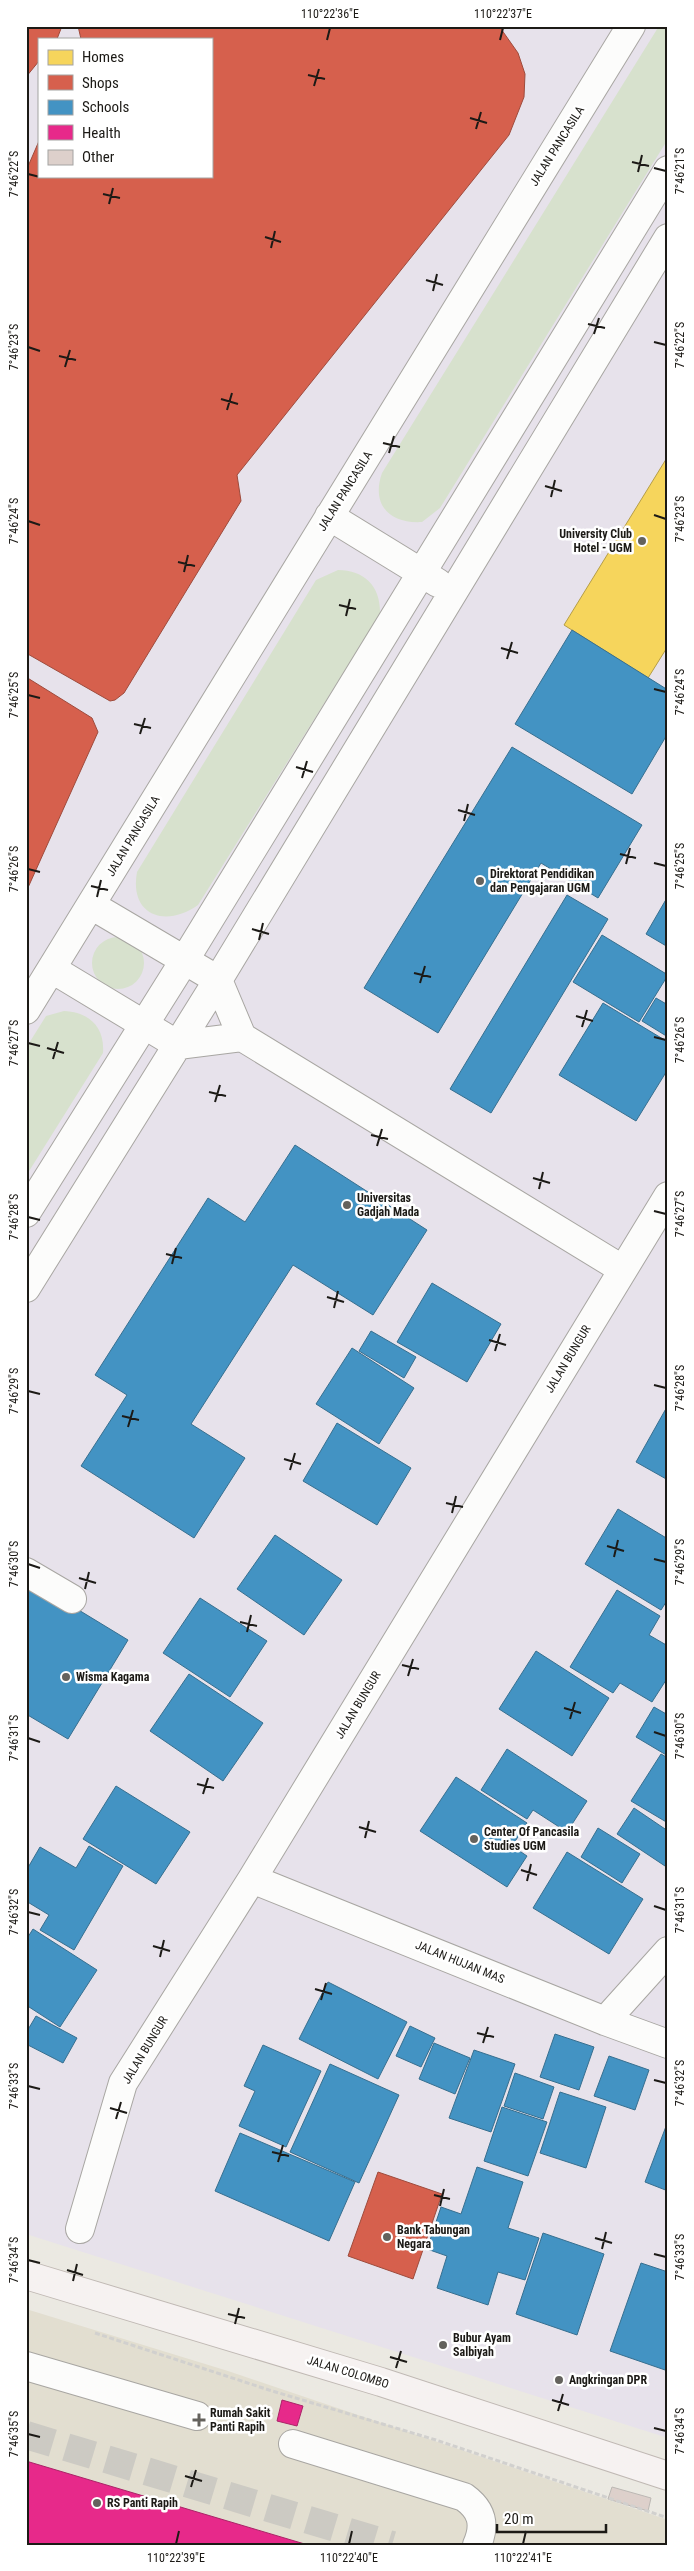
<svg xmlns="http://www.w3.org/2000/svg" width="694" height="2571" viewBox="0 0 694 2571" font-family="'Roboto Condensed',sans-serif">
	<rect width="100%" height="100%" fill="#ebe9e2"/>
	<!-- built -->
	<path fill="#e2ded0" d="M26,2309L228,2371L668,2520V2545H26Z"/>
	<!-- education -->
	<path fill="#e7e2eb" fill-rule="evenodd" d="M26,26H668V2438L26,2234ZM39,39H211V176H39Z"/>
	<!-- green -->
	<path fill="#d7e1cd" d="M659,26H668V139L440,508L422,522C389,524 371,504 382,473Z
		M338,570C365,570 381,587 380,614L198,905C166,928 129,916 137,872L316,580Z
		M92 963a26 26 0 1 1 52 0a26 26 0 1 1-52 0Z
		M64,1011C89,1012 105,1027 103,1053L26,1176V1048L46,1016Z"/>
	<!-- homes -->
	<path fill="#f6d55c" stroke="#b59d47" d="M668,456V646L648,678L564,625Z"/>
	<!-- shops -->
	<path fill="#d6604d" stroke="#9e4b3c" d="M26,26H62L57,39H39V61L26,77Z
		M78,26H499L518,53L525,74L524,97L509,135L237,475L241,501L124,693L115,700L110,701L26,653V171L39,141V176H211V39H81Z
		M26,677L92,718L98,732L26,892Z
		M378,2172L442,2194L413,2279L348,2256Z"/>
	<!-- schools -->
	<path fill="#4393c3" stroke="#376f8f" d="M572,630L668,690V733L632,794L515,724Z
		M512,747L642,825L598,898L541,863L438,1033L364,988Z
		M567,895L608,919L491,1113L450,1089Z
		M668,896V947L646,934Z
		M602,935L668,975L639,1022L573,982Z
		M656,998L668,1005V1037L642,1021Z
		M603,1003L668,1042V1069L636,1121L559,1075Z
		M295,1145L427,1230L373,1315L293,1265L191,1424L245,1458L194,1538L81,1466L127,1395L95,1375L208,1198L245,1222Z
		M432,1283L501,1324L467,1382L397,1342Z
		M371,1331L416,1357L404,1378L359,1351Z
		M352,1348L414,1388L379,1444L316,1404Z
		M668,1405V1480L636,1462Z
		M337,1423L411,1468L377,1525L303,1481Z
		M618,1509L668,1539V1599L661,1610L585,1564Z
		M275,1535L342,1580L304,1635L237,1589Z
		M26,1578L128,1640L68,1739L26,1714Z
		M617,1590L660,1616L649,1635L668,1646V1677L652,1702L620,1683L613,1693L570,1667Z
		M200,1598L267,1641L230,1697L163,1653Z
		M536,1651L609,1698L572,1756L499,1709Z
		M189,1674L263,1723L223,1781L150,1731Z
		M654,1707L668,1715V1756L636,1737Z
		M507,1749L587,1801L567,1832L533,1810L527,1819L481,1790Z
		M661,1754L668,1758V1823L631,1801Z
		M456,1777L527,1823L512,1846L527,1856L507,1887L420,1831Z
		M116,1786L190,1832L156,1884L83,1839Z
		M634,1808L668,1831V1862L665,1866L617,1834Z
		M598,1828L640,1854L622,1883L581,1857Z
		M89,1846L123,1866L74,1950L40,1930L49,1915L26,1901V1871L40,1847L76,1868Z
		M567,1852L643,1899L609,1954L533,1908Z
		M33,1929L97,1970L60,2027L26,2005V1940Z
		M328,1982L407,2022L378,2079L299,2039Z
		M36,2016L77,2038L63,2063L26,2044V2033Z
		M410,2026L435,2038L421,2067L396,2056Z
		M555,2034L594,2047L579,2090L540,2077Z
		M434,2043L470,2058L455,2094L419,2079Z
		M263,2045L321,2071L286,2147L239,2126L255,2091L244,2086Z
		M474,2050L515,2064L491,2132L449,2118Z
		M609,2056L649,2070L635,2110L594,2096Z
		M330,2064L399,2095L359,2183L290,2152Z
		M515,2073L554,2087L543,2119L504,2106Z
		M560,2092L606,2107L586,2168L540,2153Z
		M502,2107L547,2122L528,2176L484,2161Z
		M668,2121V2191L645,2182Z
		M240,2133L355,2182L329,2241L215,2191Z
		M477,2167L523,2182L508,2228L539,2238L525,2280L498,2272L488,2305L437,2288L447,2256L427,2249L441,2207L461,2214Z
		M543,2233L604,2254L577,2335L516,2314Z
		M641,2263L668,2272V2371L610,2351Z"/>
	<!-- health -->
	<path fill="#e7298a" stroke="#aa2467" d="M282,2400L303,2406L297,2426L277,2421Z
		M26,2461L308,2545H26Z"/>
	<!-- building -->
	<path fill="#ddd0cb" stroke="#bcb8b4" d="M612,2487L651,2498L648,2511L608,2499Z"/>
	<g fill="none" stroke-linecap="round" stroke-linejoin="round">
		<!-- minor-tunnel -->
		<path stroke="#cccac3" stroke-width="28" stroke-dasharray="28 14" stroke-linecap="butt" d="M26,2435L392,2545"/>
		<defs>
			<path id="minor" d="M329,516L438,583
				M91,905L218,980L242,1037L622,1269
				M52,969L178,1045L242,1037
				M26,1010L631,26
				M26,1213L184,961L668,170
				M26,1288L218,980L668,238
				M26,1572L72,1599
				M252,1879L605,2021L668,2044
				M605,2021L668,1951
				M80,2229L123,2083L252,1879L668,1196
				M26,2366L197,2416
				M293,2444L464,2497C482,2510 486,2524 477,2545"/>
			<path id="major" d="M26,2275L381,2382L668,2476"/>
		</defs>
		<!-- minor casing -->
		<use href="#minor" stroke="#a8a6a2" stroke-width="30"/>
		<!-- major casing -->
		<use href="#major" stroke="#c0b9b4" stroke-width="30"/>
		<!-- path -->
		<path stroke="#d1d0ce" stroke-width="3" stroke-dasharray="5 2.5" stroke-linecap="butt" d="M95,2333L269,2390L436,2440L668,2518"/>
		<!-- minor -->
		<use href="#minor" stroke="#fcfcfb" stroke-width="28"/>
		<!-- major -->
		<use href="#major" stroke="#f6f2f1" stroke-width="28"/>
	</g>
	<!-- ticks -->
	<path fill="none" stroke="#1c1a16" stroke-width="2" d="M327,40L330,28M500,40L503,28M308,75L325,79M314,86L319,69M470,118L487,123M476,129L481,112M632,162L649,166M654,168L666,171M638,172L642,155M28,174L40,177M103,194L120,198M109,204L113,188M265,237L281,242M271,248L275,231M426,280L443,285M433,291L437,274M588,324L605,328M594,334L599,318M654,342L666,345M28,347L40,351M59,356L76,360M65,367L70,350M221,399L238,404M227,410L232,393M383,443L400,447M389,453L394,436M545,486L562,491M551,497L555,480M654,515L666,519M28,521L40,525M178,562L195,566M184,572L188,555M339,605L356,609M346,616L350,599M501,648L518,653M507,659L512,642M654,689L666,692M28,695L40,698M134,724L151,728M140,734L145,718M296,767L313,772M302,778L307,761M458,810L475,815M464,821L468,804M620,854L636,858M654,863L666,866M626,864L630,848M28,869L40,872M91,886L108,890M97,897L101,880M252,929L269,934M259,940L263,923M414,973L431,977M420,983L425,966M576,1016L593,1021M582,1027L587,1010M654,1037L666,1040M28,1043L40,1046M47,1048L64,1053M53,1059L58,1042M209,1092L226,1096M215,1102L220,1085M371,1135L388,1139M377,1146L382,1129M533,1178L550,1183M539,1189L543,1172M654,1211L666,1214M28,1217L40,1220M166,1254L182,1258M172,1264L176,1248M327,1297L344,1302M334,1308L338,1291M489,1340L506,1345M495,1351L500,1334M654,1385L666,1388M28,1391L40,1394M122,1416L139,1420M128,1427L133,1410M284,1459L301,1464M290,1470L295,1453M446,1503L463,1507M452,1513L456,1496M607,1546L624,1551M614,1557L618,1540M654,1559L666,1562M28,1564L40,1568M79,1578L96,1583M85,1589L89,1572M240,1622L257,1626M247,1632L251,1615M402,1665L419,1669M408,1676L413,1659M564,1708L581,1713M570,1719L575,1702M654,1732L666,1736M28,1738L40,1742M197,1784L214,1788M203,1794L208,1778M359,1827L376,1832M365,1838L369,1821M521,1870L537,1875M527,1881L531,1864M654,1906L666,1910M28,1912L40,1915M153,1946L170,1951M160,1957L164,1940M315,1989L332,1994M321,2000L326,1983M477,2033L494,2037M483,2043L488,2027M654,2080L666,2083M28,2086L40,2089M110,2108L127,2113M116,2119L121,2102M272,2152L289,2156M278,2162L283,2145M434,2195L450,2199M440,2206L444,2189M595,2238L612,2243M602,2249L606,2232M654,2254L666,2257M28,2260L40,2263M67,2270L83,2275M73,2281L77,2264M228,2314L245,2318M235,2324L239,2308M390,2357L407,2362M396,2368L401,2351M552,2400L569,2405M558,2411L563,2394M654,2428L666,2431M28,2434L40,2437M185,2476L202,2481M191,2487L196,2470M176,2544L179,2531M349,2544L352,2531M523,2544L526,2531"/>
	<!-- markers -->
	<g fill="#64625d" stroke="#fff" stroke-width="2">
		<circle cx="642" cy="541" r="5"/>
		<circle cx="480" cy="881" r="5"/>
		<circle cx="347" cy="1205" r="5"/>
		<circle cx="66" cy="1677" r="5"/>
		<circle cx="474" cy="1839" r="5"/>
		<circle cx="387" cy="2237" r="5"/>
		<circle cx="443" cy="2345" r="5"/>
		<circle cx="559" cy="2380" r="5"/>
		<path d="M196.5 2412.5h5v5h5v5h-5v5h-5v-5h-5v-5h5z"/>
		<circle cx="97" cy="2503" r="5"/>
	</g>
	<g text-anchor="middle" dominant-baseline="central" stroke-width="5" stroke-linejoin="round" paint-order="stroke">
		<!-- street labels -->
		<g font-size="12" fill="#1c1a16" stroke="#fff">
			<text transform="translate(557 146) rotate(-58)">JALAN PANCASILA</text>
			<text transform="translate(345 491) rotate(-58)">JALAN PANCASILA</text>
			<text transform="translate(133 836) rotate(-59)">JALAN PANCASILA</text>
			<text transform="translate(568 1359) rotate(-59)">JALAN BUNGUR</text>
			<text transform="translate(358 1705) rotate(-59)">JALAN BUNGUR</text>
			<text transform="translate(460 1962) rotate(22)">JALAN HUJAN MAS</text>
			<text transform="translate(145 2050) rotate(-59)">JALAN BUNGUR</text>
			<text transform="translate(348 2372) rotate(17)">JALAN COLOMBO</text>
		</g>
		<!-- poi labels -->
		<g font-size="12" font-weight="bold" fill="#1c1a16" stroke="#fff" text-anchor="start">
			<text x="632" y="534" text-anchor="end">University Club<tspan x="632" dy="14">Hotel - UGM</tspan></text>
			<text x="490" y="874">Direktorat Pendidikan<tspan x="490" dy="14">dan Pengajaran UGM</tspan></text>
			<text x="357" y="1198">Universitas<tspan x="357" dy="14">Gadjah Mada</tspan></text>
			<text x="76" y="1677">Wisma Kagama</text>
			<text x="484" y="1832">Center Of Pancasila<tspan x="484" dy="14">Studies UGM</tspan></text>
			<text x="397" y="2230">Bank Tabungan<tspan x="397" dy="14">Negara</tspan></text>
			<text x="453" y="2338">Bubur Ayam<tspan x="453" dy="14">Salbiyah</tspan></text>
			<text x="569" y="2380">Angkringan DPR</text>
			<text x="210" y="2413">Rumah Sakit<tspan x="210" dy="14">Panti Rapih</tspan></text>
			<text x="107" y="2503">RS Panti Rapih</text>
		</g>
	</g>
	<!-- border -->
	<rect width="694" height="2571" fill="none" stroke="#ffffff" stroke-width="55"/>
	<!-- legend -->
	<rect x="38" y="38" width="175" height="140" fill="#ffffff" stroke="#a4a3a2"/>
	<rect x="48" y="50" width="25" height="15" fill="#f6d55c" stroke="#a4a3a2"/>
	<text x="82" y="62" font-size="15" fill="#1c1a16">Homes</text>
	<rect x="48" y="75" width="25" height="15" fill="#d6604d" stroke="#a4a3a2"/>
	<text x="82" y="88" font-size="15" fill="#1c1a16">Shops</text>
	<rect x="48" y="100" width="25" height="15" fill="#4393c3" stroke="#a4a3a2"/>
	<text x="82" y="112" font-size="15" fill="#1c1a16">Schools</text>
	<rect x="48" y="125" width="25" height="15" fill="#e7298a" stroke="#a4a3a2"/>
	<text x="82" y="138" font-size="15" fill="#1c1a16">Health</text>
	<rect x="48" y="150" width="25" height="15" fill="#ddd0cb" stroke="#a4a3a2"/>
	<text x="82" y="162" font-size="15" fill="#1c1a16">Other</text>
	<!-- scale -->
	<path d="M497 2524v8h109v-8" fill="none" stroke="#1c1a16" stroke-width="2.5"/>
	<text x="504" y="2524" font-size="15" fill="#1c1a16" stroke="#ffffff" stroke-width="4" paint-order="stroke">20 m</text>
	<rect x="28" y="28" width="638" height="2516" fill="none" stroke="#1c1a16" stroke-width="2"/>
	<g font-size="12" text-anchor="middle" fill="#1c1a16">
		<text x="330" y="18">110°22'36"E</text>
		<text x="503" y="18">110°22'37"E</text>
		<text transform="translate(680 171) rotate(-90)" y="4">7°46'21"S</text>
		<text transform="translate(14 174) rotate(-90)" y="4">7°46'22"S</text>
		<text transform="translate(680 345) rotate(-90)" y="4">7°46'22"S</text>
		<text transform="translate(14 347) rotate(-90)" y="4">7°46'23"S</text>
		<text transform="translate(680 519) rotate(-90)" y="4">7°46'23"S</text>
		<text transform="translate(14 521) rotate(-90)" y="4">7°46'24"S</text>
		<text transform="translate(680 692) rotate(-90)" y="4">7°46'24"S</text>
		<text transform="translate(14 695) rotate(-90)" y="4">7°46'25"S</text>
		<text transform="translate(680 866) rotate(-90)" y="4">7°46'25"S</text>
		<text transform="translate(14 869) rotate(-90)" y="4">7°46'26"S</text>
		<text transform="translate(680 1040) rotate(-90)" y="4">7°46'26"S</text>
		<text transform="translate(14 1043) rotate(-90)" y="4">7°46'27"S</text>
		<text transform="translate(680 1214) rotate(-90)" y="4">7°46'27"S</text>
		<text transform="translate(14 1217) rotate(-90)" y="4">7°46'28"S</text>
		<text transform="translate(680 1388) rotate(-90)" y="4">7°46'28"S</text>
		<text transform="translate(14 1391) rotate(-90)" y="4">7°46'29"S</text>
		<text transform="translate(680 1562) rotate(-90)" y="4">7°46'29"S</text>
		<text transform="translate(14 1564) rotate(-90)" y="4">7°46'30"S</text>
		<text transform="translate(680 1736) rotate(-90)" y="4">7°46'30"S</text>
		<text transform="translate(14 1738) rotate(-90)" y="4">7°46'31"S</text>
		<text transform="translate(680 1910) rotate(-90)" y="4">7°46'31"S</text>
		<text transform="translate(14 1912) rotate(-90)" y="4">7°46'32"S</text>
		<text transform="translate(680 2083) rotate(-90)" y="4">7°46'32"S</text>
		<text transform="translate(14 2086) rotate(-90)" y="4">7°46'33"S</text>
		<text transform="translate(680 2257) rotate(-90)" y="4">7°46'33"S</text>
		<text transform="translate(14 2260) rotate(-90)" y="4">7°46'34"S</text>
		<text transform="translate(680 2431) rotate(-90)" y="4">7°46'34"S</text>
		<text transform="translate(14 2434) rotate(-90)" y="4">7°46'35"S</text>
		<text x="176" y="2562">110°22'39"E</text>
		<text x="349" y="2562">110°22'40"E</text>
		<text x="523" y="2562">110°22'41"E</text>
	</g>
</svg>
